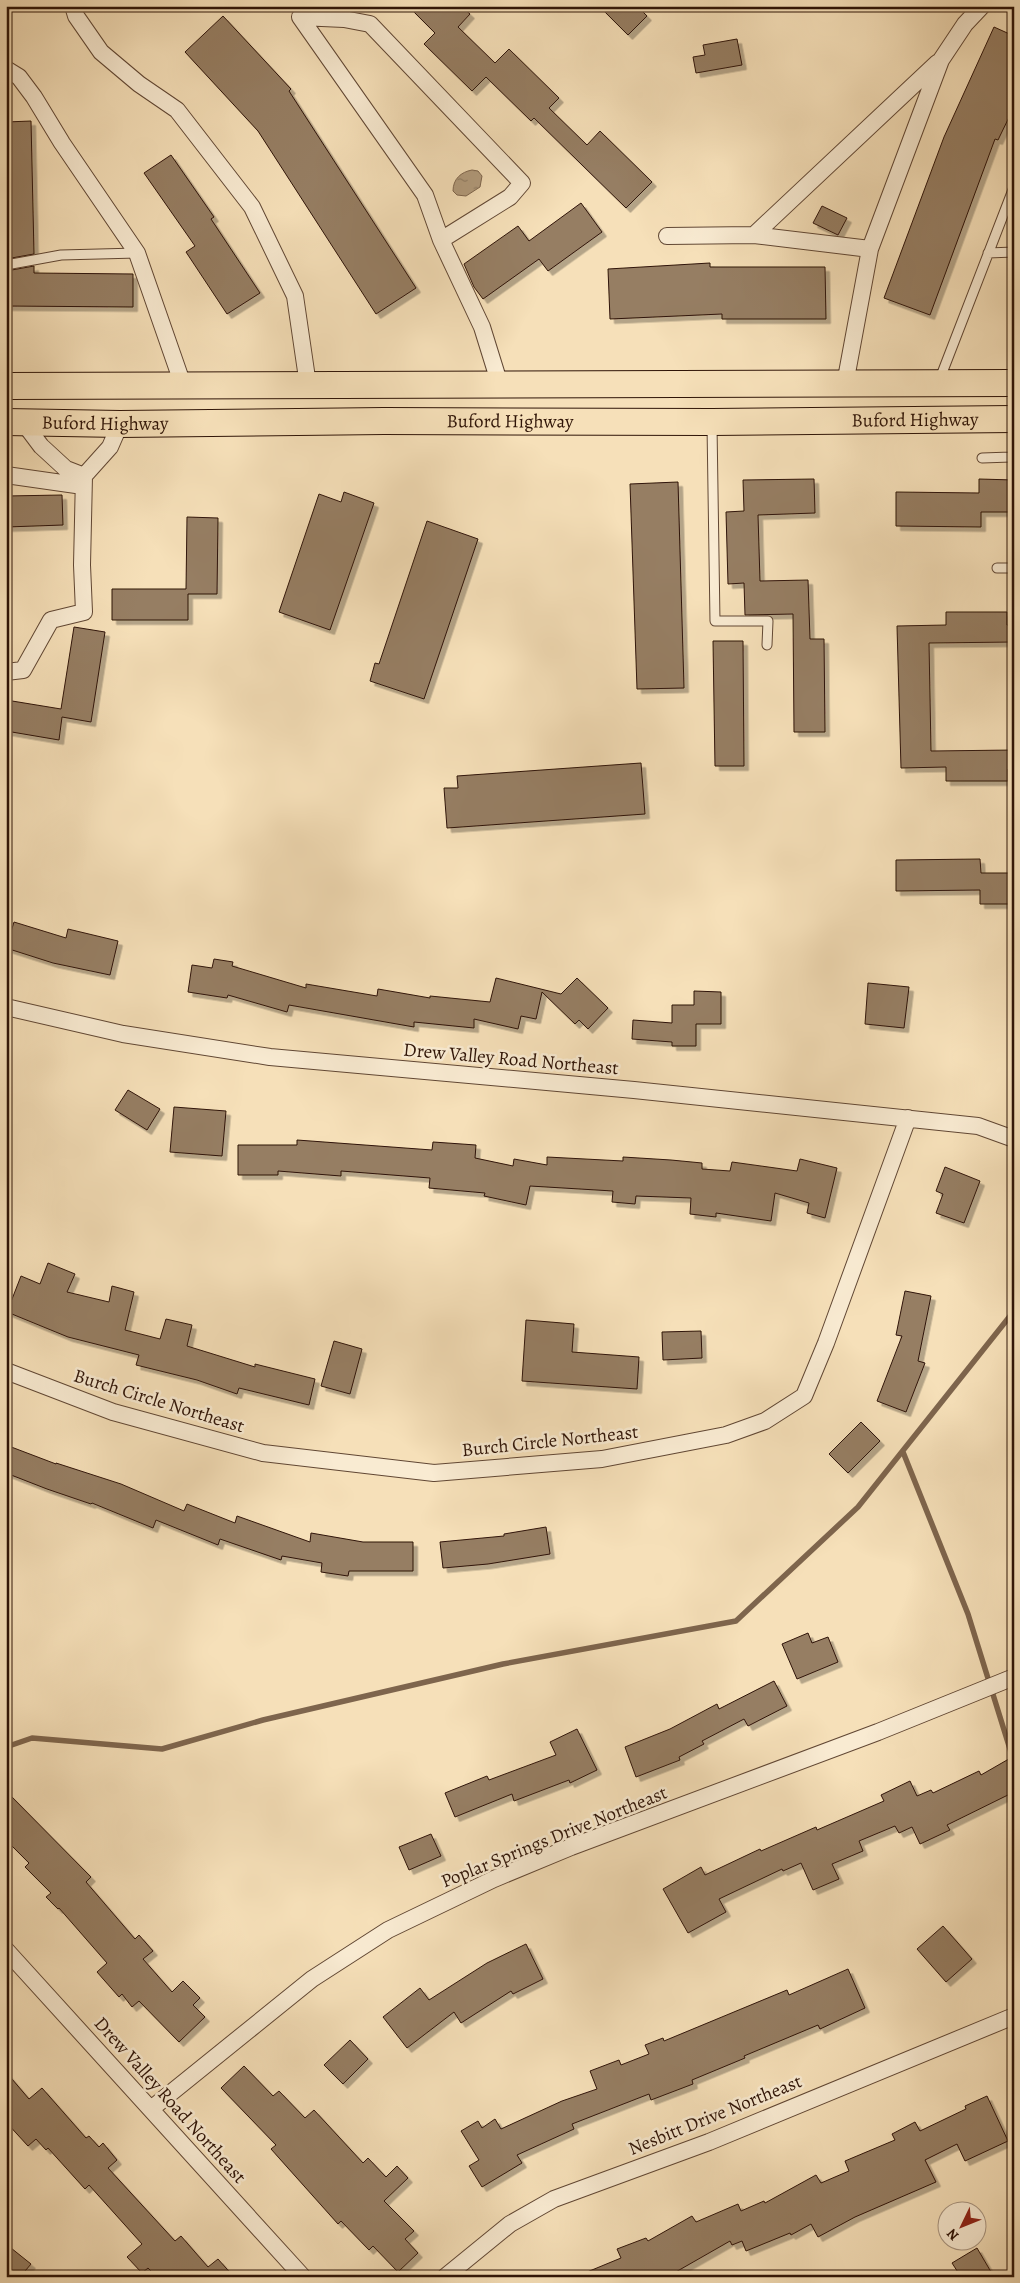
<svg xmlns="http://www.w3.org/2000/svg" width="1020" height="2283" viewBox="0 0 1020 2283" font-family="Alegreya,serif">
	<defs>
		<pattern id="water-ripples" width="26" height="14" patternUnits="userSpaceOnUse" patternTransform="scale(1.25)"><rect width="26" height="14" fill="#b29b7c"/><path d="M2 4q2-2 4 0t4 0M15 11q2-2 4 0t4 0" fill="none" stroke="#917d64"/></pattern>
		<filter id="shadow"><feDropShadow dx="4.5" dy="4.5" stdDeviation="0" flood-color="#0004"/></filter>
	</defs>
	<rect width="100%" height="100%" fill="#f6e0b9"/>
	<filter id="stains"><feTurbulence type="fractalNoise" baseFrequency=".004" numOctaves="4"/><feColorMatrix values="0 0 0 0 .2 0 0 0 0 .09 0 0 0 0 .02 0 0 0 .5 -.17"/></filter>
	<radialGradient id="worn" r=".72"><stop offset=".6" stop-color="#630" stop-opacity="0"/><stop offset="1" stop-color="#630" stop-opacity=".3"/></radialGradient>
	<!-- water -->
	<path fill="url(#water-ripples)" stroke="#7e654d" d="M472,170L478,171L482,176L480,187L466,196L457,195L453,191C453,179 461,172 472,170Z"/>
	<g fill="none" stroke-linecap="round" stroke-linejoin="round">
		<!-- stream -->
		<path stroke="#7e654d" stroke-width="5.5" d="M903,1452L968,1614L1014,1762
			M6,1747L32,1738L162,1749L263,1720L503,1664L736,1621L858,1507L1014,1311"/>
	</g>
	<!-- building -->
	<path fill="#967e64" stroke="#2f1407" filter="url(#shadow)" d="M408,6H461L470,14L458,27L495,63L509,49L559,98L549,108L587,145L600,131L652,182L626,208L534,118L531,121L486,77L472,91L424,44L435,33Z
		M599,6H637L647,16L628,35Z
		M223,16L291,89L289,91L416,288L376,314L258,131L185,52Z
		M994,27L1014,36V107L998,140L995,139L930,315L884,298L944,137Z
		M737,39L742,65L696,73L693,57L705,55L703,45Z
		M31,121L34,254L6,259V122Z
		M171,155L214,217L211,219L260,293L227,314L186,252L195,246L144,173Z
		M581,203L602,232L548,271L539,259L483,299L474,287L464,264L518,226L529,241Z
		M822,206L847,218L838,235L813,223Z
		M710,263V267H825L826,319H722V314L610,319L608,269Z
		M34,266V273L133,274V307L6,306V271Z
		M814,479L815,513L758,515L760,581L808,580L810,639H824L825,732H794L793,614L745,615L744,583L728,584L726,512L744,511L743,480Z
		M979,479L1014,480V512H981V527L896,526V492L979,493Z
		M678,482L684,688L637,689L630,484Z
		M344,492L374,503L330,630L279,612L319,494L341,502Z
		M62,495L63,525L6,527V496Z
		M187,517L218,518L217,594H188V620H112V589H186Z
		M427,521L478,539L424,699L370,681L375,663L379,664Z
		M946,612H1007V625H1014V642L929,643L931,751L1014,750V768L1008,769V781H946V767L901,768L897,626L946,625Z
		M74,627L105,632L91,722L62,717L59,740L6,731V700L61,709Z
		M713,641H743L744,766H715Z
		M641,763L645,814L447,828L444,788H458L457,776Z
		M980,859L981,873H1014V904H980V890L896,891V860Z
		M14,922L66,938L68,929L118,941L110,975L53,963L6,948Z
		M214,959L233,962L232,966L306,988V984L377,996L378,989L430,998V996L490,1002L496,978L561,994L577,978L608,1008L588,1029L579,1020L575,1024L542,992L536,1019L521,1016L518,1029L474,1019V1028L414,1022V1027L289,1005L287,1012L228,995L227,998L188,992L192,965L212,968Z
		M868,983L909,987L904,1028L865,1024Z
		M694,991L721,992V1024H696V1046H672V1042L632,1039L633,1020L672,1023V1005H694Z
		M128,1090L160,1109L147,1130L115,1110Z
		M174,1107L226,1111L222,1156L170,1152Z
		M297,1140L432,1150L433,1142L476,1145L475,1158L513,1166L514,1159L547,1165V1157L623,1161V1157L671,1160L702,1163V1169L730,1171L732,1162L797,1171L800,1159L837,1168L825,1218L807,1213L809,1203L775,1193L771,1221L716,1213V1217L690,1214L691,1198L636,1196L635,1204L612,1202L613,1191L530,1186L526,1205L484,1196L485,1193L429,1188L430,1178L341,1171V1176L278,1171V1175H238V1145H297Z
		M945,1167L980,1181L964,1223L936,1213L943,1194L936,1191Z
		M48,1263L75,1274L67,1292L109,1302L112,1286L134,1292L125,1330L160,1339L166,1319L192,1325L187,1346L255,1367V1364L315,1379L309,1405L239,1388L237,1394L197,1380L136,1365L139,1355L68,1337L7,1312L21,1276L40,1284Z
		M905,1291L931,1296L918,1361L925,1363L906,1412L877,1401L902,1336L896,1335Z
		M526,1320L574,1324L572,1352L639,1357L637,1389L522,1381Z
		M701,1331L702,1358L663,1360L662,1332Z
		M334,1341L362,1349L350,1394L321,1386Z
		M861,1422L880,1441L848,1473L829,1454Z
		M6,1445L56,1464V1463L121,1484L184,1511L187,1504L235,1523L237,1516L310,1542L311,1533L363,1542H413V1571H349L348,1576L321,1572L322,1563L282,1556L281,1560L220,1539L218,1545L156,1520L153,1528L92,1503L91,1504L47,1489L6,1473Z
		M546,1527L550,1554L488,1564L443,1568L440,1542L504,1536V1534Z
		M808,1633L812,1643L828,1637L838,1662L797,1679L782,1644Z
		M774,1681L787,1706L748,1726L744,1719L702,1741L704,1744L679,1757L680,1760L636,1777L625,1747L670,1729L717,1704L719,1709Z
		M577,1729L597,1770L570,1783L569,1780L514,1801L512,1794L455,1817L445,1793L487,1776L489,1780L556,1755L550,1742Z
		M1014,1756V1792L947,1825L950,1830L920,1844L912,1827L899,1833L895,1826L859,1841L863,1851L832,1864L839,1879L813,1890L801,1863L783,1871L782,1869L719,1899L726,1912L688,1933L663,1889L701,1867L705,1875L760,1849L761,1851L816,1827L817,1830L884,1801L881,1795L910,1781L917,1796L931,1790L933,1793L979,1771L981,1775Z
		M6,1791L91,1877L86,1882L135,1939L139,1935L153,1951L143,1959L172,1992L183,1981L200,1998L193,2005L205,2017L179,2042L139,2001L132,2007L122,1994L119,1997L97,1972L107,1963L59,1908L58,1909L46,1897L51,1893L25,1867L29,1863L6,1840Z
		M431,1834L441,1856L409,1870L399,1847Z
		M943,1926L972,1959L946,1982L917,1949Z
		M526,1944L543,1979L513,1994L511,1991L461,2023L454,2012L407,2048L383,2017L420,1988L429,2000L487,1963Z
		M848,1969L865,2008L820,2029L818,2025L744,2056L745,2058L692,2080L693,2084L651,2100L649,2094L572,2124L574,2129L517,2155L522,2163L482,2187L469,2166L479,2160L461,2131L478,2121L482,2128L495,2119L501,2129L562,2101L597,2089L590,2071L619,2060L621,2065L649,2054L645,2045L663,2038L664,2041L787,1990L789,1995Z
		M350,2040L368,2059L343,2084L324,2065Z
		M244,2066L273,2096L279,2091L305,2118L314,2110L363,2163L368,2158L386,2177L397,2166L408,2178L384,2201L414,2231L405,2239L418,2253L398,2272L373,2246L369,2250L341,2221L338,2224L271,2149L276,2145L221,2088Z
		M6,2072L29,2099L42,2088L86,2138L89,2136L99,2147L103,2143L117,2160L108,2168L175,2241L181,2236L208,2267L218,2259L234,2277H157L148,2268L142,2273L127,2257L142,2244L89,2185L85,2189L48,2148L46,2150L36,2139L28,2146L6,2122Z
		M987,2096L1008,2141L965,2161L957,2144L925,2160L936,2182L855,2217L818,2237L811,2224L791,2235L790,2233L746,2251L742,2241L732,2245L730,2241L667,2277H575L621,2258L617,2249L646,2238L648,2241L692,2216L696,2222L738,2204L741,2211L764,2201L765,2203L816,2175L821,2183L849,2171L845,2161L895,2140L892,2134L915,2122L920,2131L966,2109L965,2106Z
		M6,2244L31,2264L20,2277H6Z
		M977,2248L994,2277H961L952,2263Z"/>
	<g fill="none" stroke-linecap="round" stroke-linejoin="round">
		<defs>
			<path id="lane" d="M988,253L1014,252
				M6,265L61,255L137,253
				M939,381L1014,187
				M712,425L715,621H768L767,645
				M982,458L1011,457L1014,455
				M997,568H1014"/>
			<path id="street" d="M73,6L76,16L101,52L139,84L177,110L252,207L295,296L308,385
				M6,69L19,77L34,97L62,143L137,253L183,385
				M754,235L937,63
				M667,236L754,235L870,249
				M441,240L510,197L522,183L370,24L344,19L300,17L425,195L441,240L482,327L500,385
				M845,384L870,249L941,60L965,24L982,6
				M23,422L41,446L66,469L84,476
				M6,475L83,486
				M6,672L23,670L51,620L84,612L82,565L84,476L110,447L120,424
				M6,1007L123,1034L270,1057L634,1090L978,1126L1014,1139
				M6,1371L113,1412L263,1453L434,1473L602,1459L726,1435L765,1421L804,1396L826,1343L908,1118
				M6,1950L303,2277
				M151,2109L312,1979L388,1930L494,1879L571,1847L878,1732L1014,1677
				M445,2277L510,2224L554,2199L709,2142L1014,2016"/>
			<g id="primary">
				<path d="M6,386L1014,383"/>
				<path id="s1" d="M6,422L120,424L384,421L712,422L1014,419"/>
			</g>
		</defs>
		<!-- lane casing -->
		<use href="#lane" stroke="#614734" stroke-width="11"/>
		<!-- street casing -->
		<use href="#street" stroke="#614734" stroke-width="18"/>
		<!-- primary casing -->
		<use href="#primary" stroke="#2f1407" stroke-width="28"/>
		<!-- lane -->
		<use href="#lane" stroke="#f9ebd2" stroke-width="9"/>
		<!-- street -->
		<use href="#street" stroke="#f9ebd2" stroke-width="16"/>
		<!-- primary -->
		<use href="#primary" stroke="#f6e0b9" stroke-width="26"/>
	</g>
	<g text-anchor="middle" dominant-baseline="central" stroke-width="5" stroke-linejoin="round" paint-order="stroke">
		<!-- street labels -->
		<g font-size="19" fill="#2f1407" stroke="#f9ebd2">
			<text stroke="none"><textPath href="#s1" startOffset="504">Buford Highway</textPath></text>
			<text stroke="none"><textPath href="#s1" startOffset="909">Buford Highway</textPath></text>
			<text stroke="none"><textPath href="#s1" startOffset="99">Buford Highway</textPath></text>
			<text transform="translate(511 1059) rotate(5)">Drew Valley Road Northeast</text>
			<text transform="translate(159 1401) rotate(17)">Burch Circle Northeast</text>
			<text transform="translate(550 1441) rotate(-6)">Burch Circle Northeast</text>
			<text transform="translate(554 1837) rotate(-22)">Poplar Springs Drive Northeast</text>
			<text transform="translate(170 2100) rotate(48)">Drew Valley Road Northeast</text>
			<text transform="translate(715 2115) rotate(-22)">Nesbitt Drive Northeast</text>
		</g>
	</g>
	<!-- margin -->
	<rect width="1020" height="2283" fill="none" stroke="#f6e0b9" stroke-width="25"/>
	<rect x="8" y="8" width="1005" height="2268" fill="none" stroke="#2f1407" stroke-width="2.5"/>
	<rect x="12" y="12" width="995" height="2258" fill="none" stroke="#2f1407"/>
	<!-- north arrow -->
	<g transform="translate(962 2226) rotate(227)"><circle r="24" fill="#f9ebd2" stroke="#a89581"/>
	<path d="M0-4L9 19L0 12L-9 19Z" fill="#8f2418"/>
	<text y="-8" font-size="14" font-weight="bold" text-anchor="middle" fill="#2f1407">N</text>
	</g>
	<rect width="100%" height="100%" filter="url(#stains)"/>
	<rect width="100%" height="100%" fill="url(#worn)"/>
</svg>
